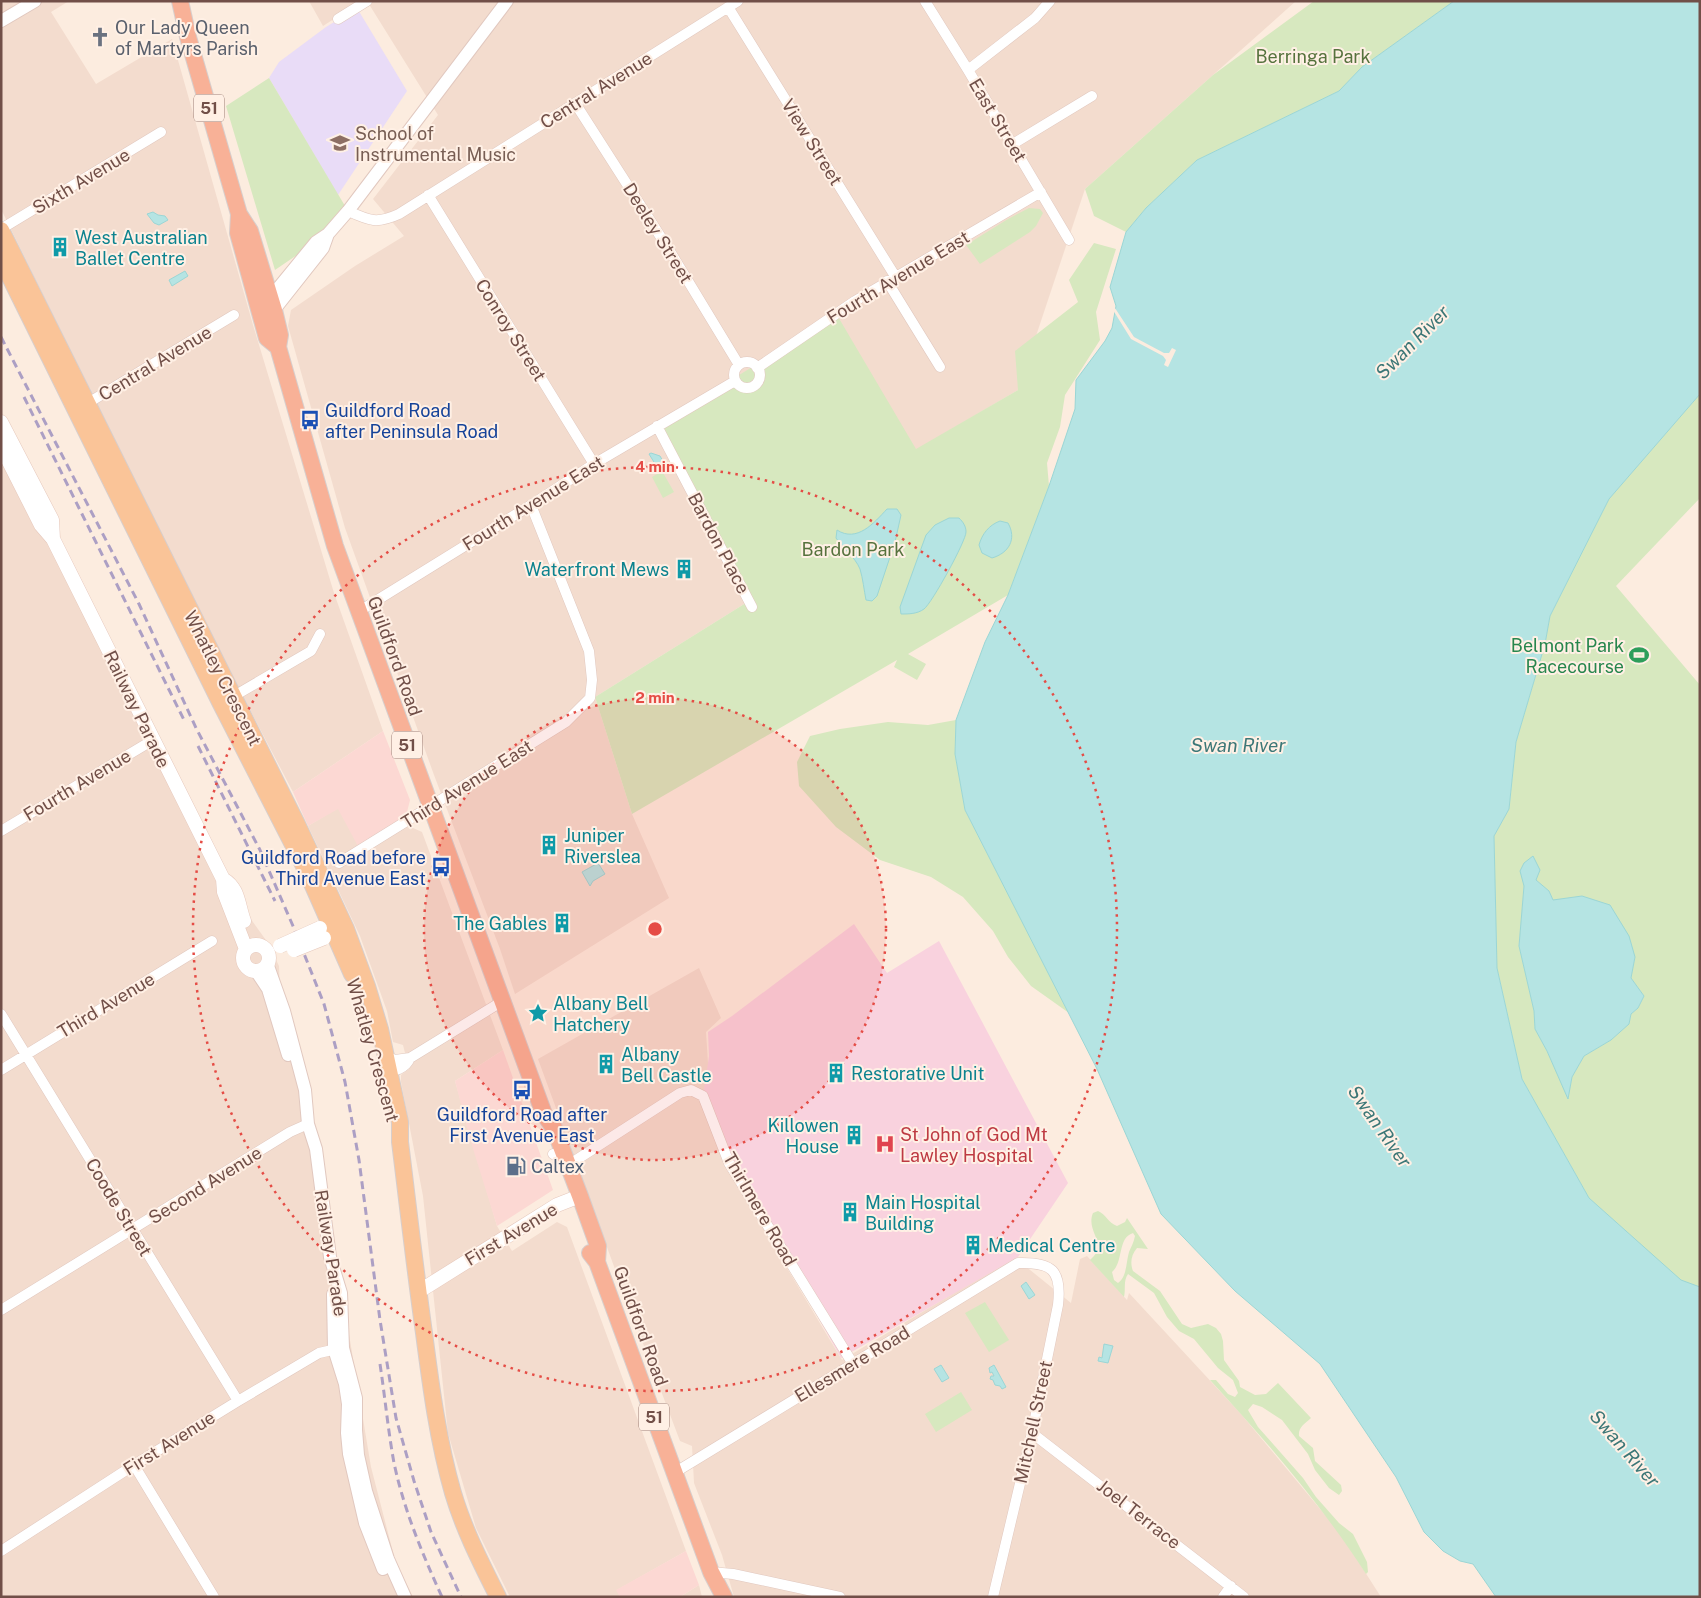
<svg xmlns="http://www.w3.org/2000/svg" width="1701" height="1598" viewBox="0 0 1701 1598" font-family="'Public Sans',sans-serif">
	<rect width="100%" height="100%" fill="#fcecdf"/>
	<!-- residential -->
	<path fill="#f3dcce" d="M1,1H69L51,12L96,84L172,39L253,325L334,593L383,731L293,792L191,597L1,209Z
		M309,1H362L323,26Z
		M367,1H1296L1085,189L1018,390L916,450L749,601L595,697L632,814L669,898L515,994L500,949L434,775L345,528L288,326L291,310L355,266L404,236L373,199L438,115Z
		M1,457L126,677L238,901L268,943L279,966L280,996L316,1135L371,1467L395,1560L413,1597H1Z
		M338,808L404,824L422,832L503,1050L455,1081L497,1226L512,1251L557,1222L567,1227L686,1551L617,1590L620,1597H510L476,1528L448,1433L423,1196L401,1082V1075L409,1069L403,1045L393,1042L387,1011L360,936L308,826Z
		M699,968L721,1018L706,1032L708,1063L745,1198L842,1360L1014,1257L1071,1303L1080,1259L1087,1256L1127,1300L1129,1293L1241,1414L1340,1533L1381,1597H734L722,1555L694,1483L692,1446L680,1441L619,1280L538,1059Z
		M699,1585L702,1597H680Z"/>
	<!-- commercial -->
	<path fill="#fcd8d3" d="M383,731L410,800L404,824L360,850L338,809L308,826L293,792Z
		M503,1050L553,1190L497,1226L470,1139L455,1081Z
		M686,1551L699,1585L680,1597H620L616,1590Z"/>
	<!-- education -->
	<path fill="#e9dcf7" d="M357,8L407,91L338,195L269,78L279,62L326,27Z"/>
	<!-- medical -->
	<path fill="#f9d2de" d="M854,924L887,973L939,941L1068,1183L1018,1257L841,1358L737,1175L703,1096L709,1056L708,1032L732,1016Z"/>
	<!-- green -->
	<path fill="#d7e8bf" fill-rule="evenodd" d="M1314,1H1454L1362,67L1339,91L1197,160L1146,208L1126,232L1094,216L1085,189L1213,75Z
		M269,78L348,211L316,242L275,270L226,106Z
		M1029,208L1040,209L1043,213L1036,226L1030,232L980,264L966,245L1008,219Z
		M1094,243L1116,249L1096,312L1100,340L1065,395L1060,427L1047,463L1049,486L1008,595L908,654L926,664L917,680L894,667L897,660L632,814L595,697L749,601L659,424L837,315L916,449L1018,390L1015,351L1078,302L1069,280Z
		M1700,394V498L1616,586L1700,685V1287L1681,1281L1589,1198L1522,1079L1497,968L1494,836L1509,809L1516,742L1545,644L1550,616L1609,499ZM1536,880L1549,891L1553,901L1582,896L1635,957L1631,978L1644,996L1638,1008L1631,1014L1629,1024L1611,1040L1584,1056L1572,1077L1568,1098L1547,1051L1535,1029L1534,1011L1519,946L1524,886Z
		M662,471L674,492L663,498L652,477Z
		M956,720L955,754L965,810L1069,1013L1031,986L1008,957L993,931L963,897L931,877L880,860L836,827L799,786L797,762L810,736L840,729L888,722L928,725Z
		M1098,1211C1106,1214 1108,1223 1117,1226L1125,1222L1127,1218L1148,1249L1137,1248C1131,1255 1130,1263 1133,1271L1160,1291L1182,1324L1191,1328L1208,1324L1216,1328L1221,1334L1223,1341L1224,1360L1239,1381L1240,1387L1255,1395L1266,1394L1278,1383L1311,1418C1305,1424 1298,1427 1299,1436L1313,1448L1315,1461L1341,1485L1342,1491L1339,1495L1329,1488L1315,1470L1308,1454L1282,1420L1262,1407L1253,1404L1248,1410L1258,1427L1303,1478L1316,1497L1339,1523L1353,1534L1367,1562L1368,1572L1366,1574C1321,1504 1266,1441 1210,1380H1216L1228,1394L1235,1397L1238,1393L1233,1380L1218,1368L1194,1339L1179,1331L1167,1317L1154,1293L1128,1274C1123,1281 1126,1289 1124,1297L1090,1260C1110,1244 1085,1232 1093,1213ZM1133,1233L1135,1236C1134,1242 1131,1247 1129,1252C1126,1262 1127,1277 1118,1283L1114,1280L1112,1272C1124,1262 1117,1238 1133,1233Z
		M985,1302L1009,1340L989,1352L965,1313Z
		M961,1392L972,1410L936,1432L925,1414Z"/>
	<!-- water -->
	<path fill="#b5e4e3" stroke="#9bd6d5" d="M1454,1H1700V394L1609,499L1550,616L1545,644L1516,742L1509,809L1494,836L1497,968L1522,1079L1589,1198L1681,1280L1700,1287V1597H1496L1473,1564L1460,1561L1443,1551L1424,1532L1396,1477L1320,1364L1235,1291L1161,1214L1097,1069L965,810L955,754L956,720L985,642L1008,595L1049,486L1075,409L1076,380L1105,341L1112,328L1116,306L1110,287L1126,232L1146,208L1197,160L1339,91L1362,67Z
		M153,212L158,215L165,216L168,220L159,225L154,223L147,214Z
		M185,271L188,276L172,286L169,280Z
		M651,453L660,456L664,463L657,467L649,454Z
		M887,509H897L901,515L895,542L877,596L872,601L866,600C864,590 863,579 860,569C855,557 843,548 836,538L837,530C857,543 874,523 887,509Z
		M949,518H959C963,522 966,526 966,532C966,541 932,603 924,609C917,614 909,614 901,614L900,607L926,535L935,525Z
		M1000,521L1008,523C1017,539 1009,553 992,558L982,553L979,545C982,534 989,525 1000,521Z
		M1533,856L1540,870L1536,880L1549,891L1553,900L1582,896L1610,905L1629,936L1635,957L1631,978L1644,996L1638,1008L1631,1014L1629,1024L1611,1040L1584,1056L1572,1077L1568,1099L1547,1051L1535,1029L1534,1011L1519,946L1524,886L1520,871L1524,863Z
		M598,863L605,874L593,881L590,886L582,872Z
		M1026,1282L1035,1295L1029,1299L1021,1286Z
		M1104,1344L1113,1346L1108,1363L1098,1361L1099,1357L1102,1358Z
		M941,1365L949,1378L942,1382L934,1369Z
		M994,1365L1006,1387L1002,1389L1000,1386L995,1385L993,1380L990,1379L991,1376H994L992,1372L990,1373L989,1368Z"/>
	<!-- pier -->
	<path fill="#fcecdf" d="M1111,302L1134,337L1164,353H1169L1172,348L1176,350L1168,367L1164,365L1166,360L1163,356L1131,339L1113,310Z"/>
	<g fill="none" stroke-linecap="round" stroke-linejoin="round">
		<defs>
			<path id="minor" d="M925,1L968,70L1069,240
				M728,7L895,276
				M338,19L367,1
				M968,70L1035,18L1050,1
				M575,103L671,253L739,365
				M1013,144L1092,96
				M428,195L594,464
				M348,211C370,221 377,224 399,214L738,1
				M1,229L161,132
				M887,281L940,367
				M734 375a13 13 0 1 1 26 0a13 13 0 1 1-26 0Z
				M757,368L855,301L1041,192
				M83,406L234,315
				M657,426L752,607
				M358,612L531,505L594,464L735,381
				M229,699L311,651L320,634
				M1,831L153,740
				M339,863L566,722L590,698L592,680L589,651L531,505
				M1,1014L238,1401
				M386,1056L395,1060L410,1058L501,1002
				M1,1070L212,941
				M384,1070C394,1073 406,1068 410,1058
				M553,1154L567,1162H573L680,1093L691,1090L703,1096L729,1163L853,1364
				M1,1310L290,1132L308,1124
				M1032,1433L1244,1597
				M134,1465L214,1597
				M674,1473L1018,1263C1052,1262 1062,1270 1058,1305L1032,1433L993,1597
				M1,1551L134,1465L238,1401L319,1353L341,1348
				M711,1572L733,1574L840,1597
				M1223,1597L1231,1586"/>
			<path id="tertiary" d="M1,21L35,1
				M266,303L316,242L328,234L348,211L507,1
				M274,310L323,248L328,234
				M268,966L284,1011L305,1090L308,1124L316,1149L330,1257L341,1293L343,1348L356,1398V1430L358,1455L366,1491L388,1559L405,1597
				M256,971L268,989L288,1055
				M333,1294L334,1349L345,1384L348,1404L347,1433L349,1454L365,1523L383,1569"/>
			<path id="secondary" d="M1,422L52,520L53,539
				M1,446L41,525L53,539L223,879L224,892L246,949
				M223,879C239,888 238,905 244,921
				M243 958a13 13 0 1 1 26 0a13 13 0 1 1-26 0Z
				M418,1292L557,1205L580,1196"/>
			<path id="primary" d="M1,230L296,822L346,929L367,986L380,1029L400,1122V1142C408,1206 415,1269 424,1333C431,1387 438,1441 453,1493C464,1530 481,1563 498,1597
				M1,259L221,704L307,872L352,974"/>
			<path id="trunk" d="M180,1L188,37L239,214L250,231L274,310L280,335L278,347L335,546L544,1114L554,1128L580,1196L598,1246L597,1262
				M239,214L238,233L262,320L267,338L278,347
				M590,1253L597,1262L711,1572L724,1597"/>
		</defs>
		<!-- minor casing -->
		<use href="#minor" stroke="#e1c8bf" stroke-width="11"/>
		<!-- tertiary casing -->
		<use href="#tertiary" stroke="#e1c8bf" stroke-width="14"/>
		<!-- secondary casing -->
		<use href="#secondary" stroke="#e6c8bc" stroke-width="15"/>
		<!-- primary casing -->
		<use href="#primary" stroke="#d7cecc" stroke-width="18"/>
		<!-- trunk casing -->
		<use href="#trunk" stroke="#d7cecc" stroke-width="18"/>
		<!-- minor -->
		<use href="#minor" stroke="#fff" stroke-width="10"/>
		<!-- tertiary -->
		<use href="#tertiary" stroke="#fff" stroke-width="12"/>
		<!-- secondary -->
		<use href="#secondary" stroke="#fff" stroke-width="14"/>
		<!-- primary -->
		<use href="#primary" stroke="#fac498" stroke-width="16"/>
		<!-- trunk -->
		<use href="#trunk" stroke="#f8b197" stroke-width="16"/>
		<!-- rail -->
		<path stroke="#ac9fc4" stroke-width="3" stroke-dasharray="8 5" stroke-linecap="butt" d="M1,337L139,604L196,728L260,850L293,926L324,1004L345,1082L359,1160L380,1320L396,1418L414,1481L431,1532L461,1597
			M24,397L185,722
			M198,746L275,901
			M380,1364C385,1397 388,1430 394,1463C404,1510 422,1553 442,1597"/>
		<defs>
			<path id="secondary-bridge" d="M280,946L320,928
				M294,950L324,938"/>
		</defs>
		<!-- secondary-bridge casing -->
		<use href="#secondary-bridge" stroke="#e6c8bc" stroke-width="15" stroke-linecap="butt"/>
		<!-- secondary-bridge -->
		<use href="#secondary-bridge" stroke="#fff" stroke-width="14"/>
	</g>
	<!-- distance rings -->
	<circle cx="655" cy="929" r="231" fill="#e54c45" fill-opacity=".12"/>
	<g fill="none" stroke="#e54c45" stroke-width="2.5" stroke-dasharray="2.5 5">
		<circle cx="655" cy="929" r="231"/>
		<circle cx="655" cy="929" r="462"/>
	</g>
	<!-- icons -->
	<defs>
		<symbol id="church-bare" viewBox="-9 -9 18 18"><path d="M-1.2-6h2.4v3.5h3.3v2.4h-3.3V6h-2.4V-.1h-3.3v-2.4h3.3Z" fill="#6b7280" stroke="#fff0e5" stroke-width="2.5" paint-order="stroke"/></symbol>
		<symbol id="school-bare" viewBox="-9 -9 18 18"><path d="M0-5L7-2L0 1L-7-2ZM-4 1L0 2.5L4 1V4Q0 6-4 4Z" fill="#8d6e63" stroke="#fff0e5" stroke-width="2.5" paint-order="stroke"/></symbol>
		<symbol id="building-bare" viewBox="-9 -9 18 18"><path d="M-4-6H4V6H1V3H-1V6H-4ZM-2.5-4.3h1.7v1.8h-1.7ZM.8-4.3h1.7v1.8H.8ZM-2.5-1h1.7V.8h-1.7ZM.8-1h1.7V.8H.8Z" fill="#0f9aa8" stroke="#fff0e5" stroke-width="2.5" paint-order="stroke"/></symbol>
		<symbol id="bus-bare" viewBox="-9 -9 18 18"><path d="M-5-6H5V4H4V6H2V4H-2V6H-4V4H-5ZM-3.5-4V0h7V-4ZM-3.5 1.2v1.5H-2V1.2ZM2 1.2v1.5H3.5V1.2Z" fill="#1a4fb4" stroke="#fff0e5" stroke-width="2.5" paint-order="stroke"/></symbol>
		<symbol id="stadium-bare" viewBox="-9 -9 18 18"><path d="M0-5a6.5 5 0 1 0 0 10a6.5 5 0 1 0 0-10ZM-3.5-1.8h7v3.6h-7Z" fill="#2e9e5b" stroke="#fff0e5" stroke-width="2.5" paint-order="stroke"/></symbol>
		<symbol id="sight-bare" viewBox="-9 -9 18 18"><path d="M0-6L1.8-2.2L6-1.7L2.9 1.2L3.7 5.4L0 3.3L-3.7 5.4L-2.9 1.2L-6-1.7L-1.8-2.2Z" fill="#0f9aa8" stroke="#fff0e5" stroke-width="2.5" paint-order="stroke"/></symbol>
		<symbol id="hospital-bare" viewBox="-9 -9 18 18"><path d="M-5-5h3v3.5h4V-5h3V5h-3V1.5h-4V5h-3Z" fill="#e0444e" stroke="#fff0e5" stroke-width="2.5" paint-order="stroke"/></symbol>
		<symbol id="fuel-bare" viewBox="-9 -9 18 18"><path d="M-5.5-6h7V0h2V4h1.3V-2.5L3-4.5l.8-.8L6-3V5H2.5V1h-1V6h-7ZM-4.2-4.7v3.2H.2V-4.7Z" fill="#5c6f8a" stroke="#fff0e5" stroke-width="2.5" paint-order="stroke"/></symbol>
	</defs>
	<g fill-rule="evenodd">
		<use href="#church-bare" x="86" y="23" width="28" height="28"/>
		<use href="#school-bare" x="326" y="129" width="28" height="28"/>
		<use href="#building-bare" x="46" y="233" width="28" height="28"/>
		<use href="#bus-bare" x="296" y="406" width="28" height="28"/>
		<use href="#building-bare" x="670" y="555" width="28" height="28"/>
		<use href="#stadium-bare" x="1625" y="641" width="28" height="28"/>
		<use href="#building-bare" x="535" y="831" width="28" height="28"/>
		<use href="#bus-bare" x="427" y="853" width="28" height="28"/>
		<use href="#building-bare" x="548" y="909" width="28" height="28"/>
		<use href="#sight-bare" x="524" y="999" width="28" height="28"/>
		<use href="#building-bare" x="592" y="1050" width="28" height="28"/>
		<use href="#building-bare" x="822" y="1059" width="28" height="28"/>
		<use href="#bus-bare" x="508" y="1076" width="28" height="28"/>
		<use href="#building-bare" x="840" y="1121" width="28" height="28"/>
		<use href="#hospital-bare" x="871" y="1130" width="28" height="28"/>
		<use href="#fuel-bare" x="502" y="1152" width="28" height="28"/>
		<use href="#building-bare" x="836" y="1198" width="28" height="28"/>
		<use href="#building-bare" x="959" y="1231" width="28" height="28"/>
	</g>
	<g text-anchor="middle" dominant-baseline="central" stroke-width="4" stroke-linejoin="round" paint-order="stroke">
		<!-- shield labels -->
		<g fill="#fff0e5" stroke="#9c7f77" stroke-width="1">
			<rect x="194" y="94.5" width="30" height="27" rx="4"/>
			<rect x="392" y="731.5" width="30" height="27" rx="4"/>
			<rect x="639" y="1403.5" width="30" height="27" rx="4"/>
		</g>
		<g font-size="16" font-weight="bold" fill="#714f48">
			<text x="209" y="108">51</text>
			<text x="407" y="745">51</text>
			<text x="654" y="1417">51</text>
		</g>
		<!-- worship labels -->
		<g font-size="18" fill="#5b616d" stroke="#fff0e5" text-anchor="start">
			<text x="115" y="27">Our Lady Queen<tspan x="115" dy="21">of Martyrs Parish</tspan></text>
		</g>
		<!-- park labels -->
		<g font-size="18" fill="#56723d" stroke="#fff0e5">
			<text x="1313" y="56">Berringa Park</text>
			<text x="853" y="549">Bardon Park</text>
		</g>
		<!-- street labels -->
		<g font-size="18" fill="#714f48" stroke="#fff0e5">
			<text transform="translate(596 90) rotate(-32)">Central Avenue</text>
			<text transform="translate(998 120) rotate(59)">East Street</text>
			<text transform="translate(812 142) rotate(58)">View Street</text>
			<text transform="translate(81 181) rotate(-31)">Sixth Avenue</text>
			<text transform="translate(658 233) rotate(58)">Deeley Street</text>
			<text transform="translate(898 277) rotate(-31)">Fourth Avenue East</text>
			<text transform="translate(511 330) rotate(58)">Conroy Street</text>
			<text transform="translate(155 363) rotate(-31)">Central Avenue</text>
			<text transform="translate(533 503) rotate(-32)">Fourth Avenue East</text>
			<text transform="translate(719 543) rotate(62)">Bardon Place</text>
			<text transform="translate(395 656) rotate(70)">Guildford Road</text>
			<text transform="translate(223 678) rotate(63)">Whatley Crescent</text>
			<text transform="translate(137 709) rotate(64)">Railway Parade</text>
			<text transform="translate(467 784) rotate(-32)">Third Avenue East</text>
			<text transform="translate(77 785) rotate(-31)">Fourth Avenue</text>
			<text transform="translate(106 1005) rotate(-31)">Third Avenue</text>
			<text transform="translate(373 1050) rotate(74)">Whatley Crescent</text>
			<text transform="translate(205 1185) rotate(-32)">Second Avenue</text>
			<text transform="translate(119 1207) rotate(59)">Coode Street</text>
			<text transform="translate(760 1209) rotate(60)">Thirlmere Road</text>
			<text transform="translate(511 1234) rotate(-31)">First Avenue</text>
			<text transform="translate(331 1253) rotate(81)">Railway Parade</text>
			<text transform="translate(641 1326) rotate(70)">Guildford Road</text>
			<text transform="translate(852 1364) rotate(-31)">Ellesmere Road</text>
			<text transform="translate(1033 1422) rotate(-78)">Mitchell Street</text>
			<text transform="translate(169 1443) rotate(-32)">First Avenue</text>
			<text transform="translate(1139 1514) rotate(38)">Joel Terrace</text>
		</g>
		<!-- education labels -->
		<g font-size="18" fill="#785e54" stroke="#fff0e5" text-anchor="start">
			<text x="355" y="133">School of<tspan x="355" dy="21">Instrumental Music</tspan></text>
		</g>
		<!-- culture labels -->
		<g font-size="18" fill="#0d838f" stroke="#fff0e5" text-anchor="start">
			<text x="75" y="237">West Australian<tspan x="75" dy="21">Ballet Centre</tspan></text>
			<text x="669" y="569" text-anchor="end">Waterfront Mews</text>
			<text x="564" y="835">Juniper<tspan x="564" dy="21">Riverslea</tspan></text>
			<text x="547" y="923" text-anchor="end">The Gables</text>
			<text x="553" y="1003">Albany Bell<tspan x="553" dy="21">Hatchery</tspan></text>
			<text x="621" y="1054">Albany<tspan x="621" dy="21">Bell Castle</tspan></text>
			<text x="851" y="1073">Restorative Unit</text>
			<text x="839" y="1125" text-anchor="end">Killowen<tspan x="839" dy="21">House</tspan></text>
			<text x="865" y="1202">Main Hospital<tspan x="865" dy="21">Building</tspan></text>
			<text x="988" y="1245">Medical Centre</text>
		</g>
		<!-- transit labels -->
		<g font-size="18" fill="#164399" stroke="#fff0e5" text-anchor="start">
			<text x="325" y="410">Guildford Road<tspan x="325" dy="21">after Peninsula Road</tspan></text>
			<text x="426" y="857" text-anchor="end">Guildford Road before<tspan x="426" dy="21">Third Avenue East</tspan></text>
			<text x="522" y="1114" text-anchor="middle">Guildford Road after<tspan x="522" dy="21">First Avenue East</tspan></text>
		</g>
		<!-- leisure labels -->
		<g font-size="18" fill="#27864d" stroke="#fff0e5" text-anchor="end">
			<text x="1624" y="645">Belmont Park<tspan x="1624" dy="21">Racecourse</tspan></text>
		</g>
		<!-- health labels -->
		<g font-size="18" fill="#be3a42" stroke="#fff0e5" text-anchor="start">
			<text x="900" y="1134">St John of God Mt<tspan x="900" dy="21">Lawley Hospital</tspan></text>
		</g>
		<!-- service labels -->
		<g font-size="18" fill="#4e5e75" stroke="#fff0e5" text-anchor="start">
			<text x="531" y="1166">Caltex</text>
		</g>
		<!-- water labels -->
		<g font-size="19" font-style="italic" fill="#3c7777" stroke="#fff0e5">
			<text transform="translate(1412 342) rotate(-45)">Swan River</text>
			<text x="1238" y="745">Swan River</text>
			<text transform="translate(1380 1126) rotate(55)">Swan River</text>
			<text transform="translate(1625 1448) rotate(49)">Swan River</text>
		</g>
	</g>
	<circle cx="655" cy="929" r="8" fill="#e54c45" stroke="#fff0e5" stroke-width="2.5"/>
	<g font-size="15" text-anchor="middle" font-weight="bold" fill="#e54c45" stroke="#fff0e5" stroke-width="4" stroke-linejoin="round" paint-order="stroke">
		<text x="655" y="472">4 min</text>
		<text x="655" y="703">2 min</text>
	</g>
	<!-- border -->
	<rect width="1701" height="1598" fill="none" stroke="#714f48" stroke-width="5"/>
</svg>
